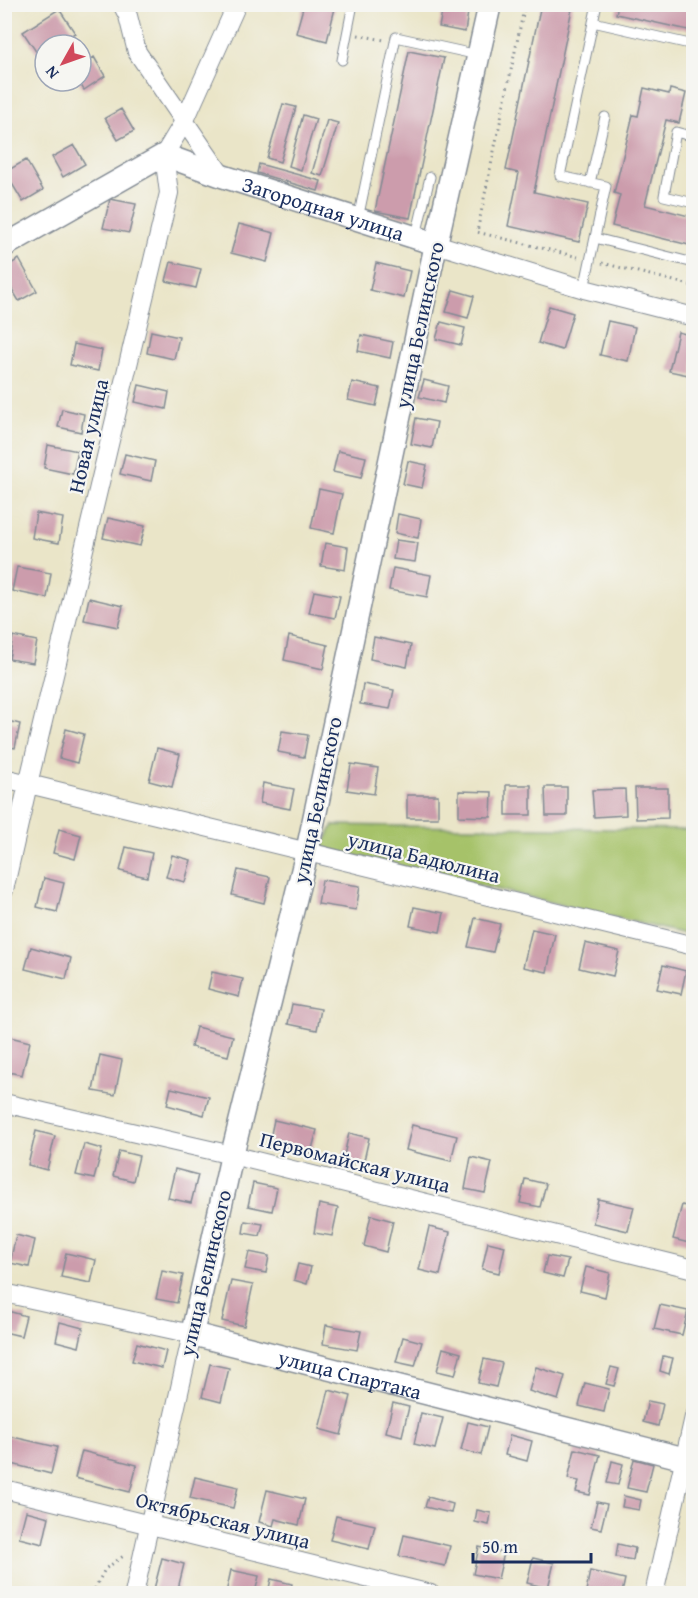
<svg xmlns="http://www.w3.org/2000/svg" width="698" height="1598" viewBox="0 0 698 1598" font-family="'Gentium Book Plus',serif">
	<rect width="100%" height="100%" fill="#f6f6f2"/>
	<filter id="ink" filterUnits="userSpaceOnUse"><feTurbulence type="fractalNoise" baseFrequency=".0167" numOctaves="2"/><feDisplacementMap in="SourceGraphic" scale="12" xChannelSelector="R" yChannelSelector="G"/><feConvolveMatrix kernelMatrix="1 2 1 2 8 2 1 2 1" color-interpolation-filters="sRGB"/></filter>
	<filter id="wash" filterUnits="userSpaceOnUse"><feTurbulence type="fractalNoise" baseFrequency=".008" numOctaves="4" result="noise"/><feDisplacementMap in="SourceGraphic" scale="24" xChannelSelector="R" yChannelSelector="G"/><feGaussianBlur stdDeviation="1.35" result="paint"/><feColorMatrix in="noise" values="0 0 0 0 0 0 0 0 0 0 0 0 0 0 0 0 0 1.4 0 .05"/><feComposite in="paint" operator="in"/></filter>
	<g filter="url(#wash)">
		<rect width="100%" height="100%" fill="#eae5c8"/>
		<!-- green -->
		<path fill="#a6c269" stroke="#607864" stroke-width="1.5" d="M333,825L693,830V936L322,848Z"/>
		<g id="blocks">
			<!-- building -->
			<path fill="#cc9cac" d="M304,4H336L327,41L296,33Z
				M541,4H573L534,192L588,204L579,242L508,226L519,173L506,170Z
				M618,4H693V31L616,14Z
				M443,7L468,12L465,32L439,27Z
				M59,9L75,33L56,45H45V52L39,56L23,32Z
				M409,51L444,58L410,218L375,211Z
				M94,57L105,76L84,90L78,81H81V66Z
				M644,88L669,94L670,89L686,93L679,123L666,120L645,205L693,217V246L612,226L620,195L614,193L633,115L638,116Z
				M283,104L296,107L280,162L267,158Z
				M121,109L134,131L118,140L105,118Z
				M303,115L316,119L301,170L289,166Z
				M327,120L338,123L322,176L312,173Z
				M74,145L85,164L63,177L52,157Z
				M26,160L43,190L23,202L5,172Z
				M259,164L321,181L318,191L257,173Z
				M110,199L136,204L129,233L103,228Z
				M239,224L274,233L267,262L231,253Z
				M19,259L37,291L19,301L4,276V268Z
				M171,262L201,269L196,288L166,281Z
				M376,263L410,271L404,298L370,290Z
				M453,290L474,296L468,318L446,312Z
				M549,306L573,313L562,350L538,343Z
				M608,321L635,327L628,361L600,355Z
				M441,322L465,328L461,345L436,339Z
				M151,331L179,337L174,359L147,353Z
				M678,332L693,336V376L669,371Z
				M361,335L393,342L390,358L358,351Z
				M74,344L102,350L98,371L70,365Z
				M424,380L448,386L444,403L419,397Z
				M352,382L380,388L376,406L348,400Z
				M139,385L169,392L166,409L135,402Z
				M62,409L84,414L81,432L58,427Z
				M416,418L437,422L432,448L411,444Z
				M48,445L78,451L73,474L44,468Z
				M338,451L366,457L361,478L333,472Z
				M125,454L155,461L151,481L120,474Z
				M408,461L427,465L422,488L403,484Z
				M319,489L342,494L334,533L311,528Z
				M36,513L63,518L59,543L32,538Z
				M398,514L421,519L418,538L395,533Z
				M108,518L145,526L140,546L103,538Z
				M396,540L418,543L415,562L393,559Z
				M325,543L348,547L345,570L321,566Z
				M17,567L51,573L47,598L12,591Z
				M393,568L431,575L427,597L389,590Z
				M314,591L340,596L335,618L309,613Z
				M89,598L123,606L118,627L84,620Z
				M13,636L37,641L33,663L9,659Z
				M289,636L328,645L323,669L284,660Z
				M374,637L411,645L407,667L370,659Z
				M363,684L394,690L390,709L360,704Z
				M4,720L20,724L15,748L4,746Z
				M66,729L84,734L77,763L59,758Z
				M282,731L308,735L304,757L278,752Z
				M157,748L180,754L172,787L149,781Z
				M351,764L378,768L374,794L347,790Z
				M263,783L294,789L290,809L260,803Z
				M506,785H531V815H506Z
				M545,787H567V816H546Z
				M635,788H668V818L636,819Z
				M625,789L626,815L594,817L592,790Z
				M459,791L492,792L491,817L459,816Z
				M407,795H438V818H407Z
				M59,829L81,835L75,859L53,853Z
				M126,847L152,853L147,877L120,871Z
				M172,855L191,860L185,882L166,877Z
				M238,870L270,877L264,903L232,895Z
				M44,878L64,883L57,912L37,907Z
				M322,880L360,886L356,910L318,904Z
				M414,907L444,913L440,932L410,926Z
				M475,918L500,924L493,952L468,947Z
				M532,929L555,934L547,972L523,967Z
				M585,943L619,951L613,976L579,968Z
				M31,947L71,958L66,979L25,969Z
				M663,965L686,971L681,994L657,989Z
				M212,972L243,979L239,997L208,989Z
				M292,1004L321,1009L317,1030L288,1024Z
				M196,1027L233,1036L228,1056L191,1047Z
				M10,1037L30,1042L22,1075L4,1071Z
				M100,1055L122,1060L115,1095L93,1091Z
				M171,1088L209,1097L204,1115L167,1105Z
				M274,1120L317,1130L311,1153L269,1143Z
				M412,1125L457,1136L451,1161L406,1150Z
				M36,1131L55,1136L47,1170L28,1165Z
				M349,1133L369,1138L363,1165L343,1160Z
				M84,1144L102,1149L94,1179L76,1175Z
				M119,1151L139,1156L133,1181L113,1176Z
				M471,1157L492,1162L485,1193L465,1189Z
				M175,1169L198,1175L191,1203L168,1198Z
				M525,1179L546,1184L540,1207L520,1203Z
				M253,1183L277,1188L272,1211L248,1206Z
				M598,1199L634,1207L628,1231L593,1223Z
				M319,1204L338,1208L332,1236L314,1233Z
				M682,1205L693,1208V1244L673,1239Z
				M371,1215L393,1221L386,1252L364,1246Z
				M245,1221L263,1224L260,1236L243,1233Z
				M429,1227L450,1232L440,1275L419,1270Z
				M16,1235L35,1240L29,1267L10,1263Z
				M488,1242L505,1246L499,1273L482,1269Z
				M249,1252L269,1256L266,1273L245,1269Z
				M66,1253L96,1260L91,1283L61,1277Z
				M547,1256L568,1260L563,1278L543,1273Z
				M298,1264L311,1267L307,1284L294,1280Z
				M586,1267L610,1273L605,1297L580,1291Z
				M162,1271L183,1275L177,1303L156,1299Z
				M231,1281L253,1285L244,1326L222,1321Z
				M660,1305L688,1311L682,1335L654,1329Z
				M4,1310L26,1316L21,1336L4,1332Z
				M60,1322L83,1328L79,1347L56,1341Z
				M326,1325L361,1331L357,1350L323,1344Z
				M403,1337L422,1342L415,1366L396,1362Z
				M137,1343L166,1351L162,1368L132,1361Z
				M443,1348L461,1353L455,1375L437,1371Z
				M663,1356L673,1358L669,1374L660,1371Z
				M484,1359L502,1363L496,1387L478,1383Z
				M210,1364L229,1368L221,1402L202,1397Z
				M536,1367L565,1376L558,1400L529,1391Z
				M611,1367L619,1369L614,1386L606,1384Z
				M585,1383L609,1389L604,1412L579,1406Z
				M329,1390L351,1396L341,1435L319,1429Z
				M648,1401L663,1404L658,1426L643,1422Z
				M393,1403L409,1407L402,1436L386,1432Z
				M421,1413L443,1418L435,1449L414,1444Z
				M468,1422L488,1427L481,1455L461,1450Z
				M4,1435L57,1447L51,1474L4,1462Z
				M510,1435L532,1441L527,1461L505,1455Z
				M575,1449L600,1455L590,1495L576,1492L579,1481L568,1479Z
				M82,1451L137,1465L130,1492L75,1478Z
				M634,1459L653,1464L646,1492L627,1488Z
				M612,1461L623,1464L618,1485L607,1483Z
				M195,1477L238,1487L233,1508L190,1498Z
				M267,1490L305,1499L299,1525L275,1519L273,1526L259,1522Z
				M624,1496L641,1500L639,1510L622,1507Z
				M428,1497L453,1504L451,1513L425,1507Z
				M597,1502L607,1504L601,1529L591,1527Z
				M477,1510L491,1513L489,1525L475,1522Z
				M26,1511L49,1517L43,1544L19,1538Z
				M336,1516L375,1525L369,1549L330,1540Z
				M404,1535L450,1546L445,1566L399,1556Z
				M618,1544L635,1548L633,1560L616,1557Z
				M479,1547L504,1553L498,1579L473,1574Z
				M162,1558L184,1564L177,1593H153Z
				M533,1558L554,1563L548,1588L527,1583Z
				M231,1570L259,1576L255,1593H226Z
				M590,1571L625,1579L622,1593H599L586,1591Z
				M271,1579L292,1584L290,1593H268Z"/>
		</g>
	</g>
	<g filter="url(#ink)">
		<use href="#blocks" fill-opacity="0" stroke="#828a93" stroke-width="1.5"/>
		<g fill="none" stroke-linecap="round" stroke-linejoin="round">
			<defs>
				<path id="service" d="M593,22L694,45
					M342,60L353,4
					M694,137L676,132L664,196L694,203
					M590,183L605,117
					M358,219L396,37L478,55
					M416,236L430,177
					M595,238L694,263
					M584,289L606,186L560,176L597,4"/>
				<path id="minor" d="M122,4L128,16L137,52L222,176
					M436,244L584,289L694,317
					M4,778L694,946
					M4,890L28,784L169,193L164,155L185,120L237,4
					M4,1103L232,1155L694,1269
					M4,1293L192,1334L134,1594
					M4,1489L431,1594
					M654,1594L694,1417"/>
				<g id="tertiary">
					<path id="s1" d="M490,4L436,244L307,852L232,1155L192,1334L694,1461"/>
					<path id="s2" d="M4,246L164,155L222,176L436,244"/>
				</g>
			</defs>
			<!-- service casing -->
			<use href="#service" stroke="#828a93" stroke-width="11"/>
			<!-- minor casing -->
			<use href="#minor" stroke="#828a93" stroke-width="20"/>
			<!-- tertiary casing -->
			<use href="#tertiary" stroke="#828a93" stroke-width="25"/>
			<!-- path -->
			<path stroke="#828a93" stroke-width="3" stroke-dasharray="1.5 4.5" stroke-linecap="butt" d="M525,4L477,232L578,257
				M358,35L384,40
				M602,263L694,286
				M92,1594L105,1569L125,1555"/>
			<!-- service -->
			<use href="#service" stroke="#fff" stroke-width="9"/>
			<!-- minor -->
			<use href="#minor" stroke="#fff" stroke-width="18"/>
			<!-- tertiary -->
			<use href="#tertiary" stroke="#fff" stroke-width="22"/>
		</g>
	</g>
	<g text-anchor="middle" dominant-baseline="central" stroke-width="4.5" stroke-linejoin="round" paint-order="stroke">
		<!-- street labels -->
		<g font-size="21" fill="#1b2f5e" stroke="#f6f6f2">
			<text stroke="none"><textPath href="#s2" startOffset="352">Загородная улица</textPath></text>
			<text transform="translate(419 325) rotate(-78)">улица Белинского</text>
			<text transform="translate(88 436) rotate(-77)">Новая улица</text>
			<text transform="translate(317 800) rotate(-78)">улица Белинского</text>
			<text transform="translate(424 857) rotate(14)">улица Бадюлина</text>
			<text transform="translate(355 1162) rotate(14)">Первомайская улица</text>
			<text transform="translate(205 1273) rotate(-77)">улица Белинского</text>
			<text stroke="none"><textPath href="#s1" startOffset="1526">улица Спартака</textPath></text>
			<text transform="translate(223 1520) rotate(14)">Октябрьская улица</text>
		</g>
	</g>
	<!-- margin -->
	<rect width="698" height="1598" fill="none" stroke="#f6f6f2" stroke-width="24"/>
	<!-- north arrow -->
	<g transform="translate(63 63) rotate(230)"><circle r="28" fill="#f6f6f2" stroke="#9ea6b7" stroke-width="1.5"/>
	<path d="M0-4.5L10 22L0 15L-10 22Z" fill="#d1495b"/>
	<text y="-9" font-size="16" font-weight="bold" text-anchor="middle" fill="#1b2f5e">N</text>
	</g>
	<!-- scale -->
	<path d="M473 1553v9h118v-9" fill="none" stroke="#1b2f5e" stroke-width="3"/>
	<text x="482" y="1553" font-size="18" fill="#1b2f5e" stroke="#f6f6f2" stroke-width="4.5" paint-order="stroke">50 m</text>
</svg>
